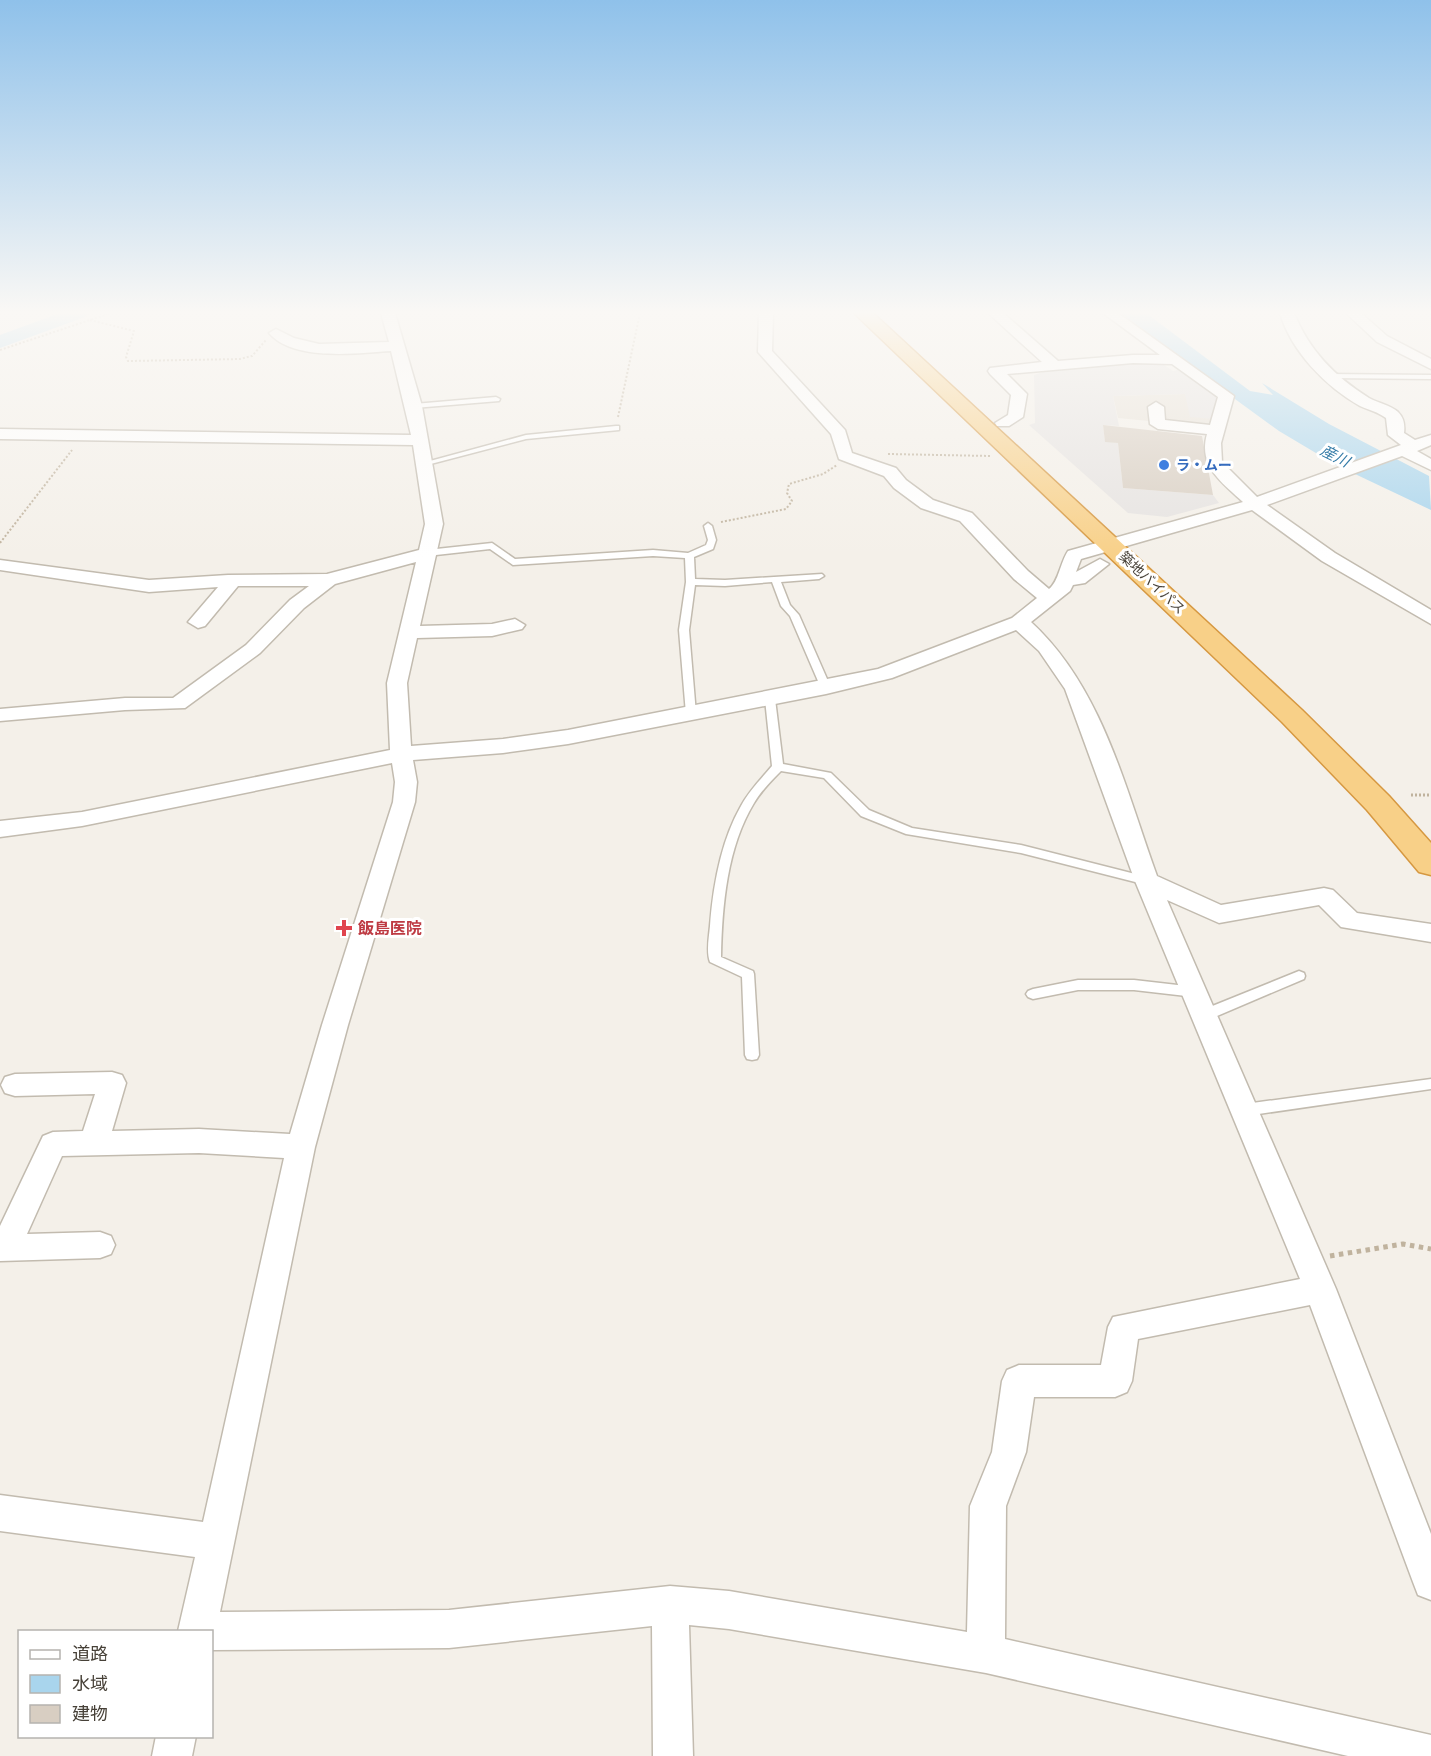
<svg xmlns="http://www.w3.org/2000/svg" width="1431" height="1756" viewBox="0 0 1431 1756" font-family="'Fira Sans','Noto Sans JP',sans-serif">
	<rect width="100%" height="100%" fill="#f4f0e9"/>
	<!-- residential -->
	<path fill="#e8e2d8" d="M1185,394L1214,419L1210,427L1118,418L1113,396Z"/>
	<!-- parking -->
	<path fill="#e6e3e1" d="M1137,363H1161L1173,371L1186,368L1220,396L1214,419L1190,417L1185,394L1113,396L1119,426L1103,425L1105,441L1118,443L1123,488L1213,495L1219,503L1167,517L1128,513L1029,425L1035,423L1034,375L1043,372Z"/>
	<!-- water -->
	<path fill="#a9d5ed" d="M1117,313H1146L1250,391L1273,395L1262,383L1329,424L1429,476L1431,510L1336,465L1279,431Z"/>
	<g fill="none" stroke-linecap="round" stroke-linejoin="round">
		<!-- river -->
		<path fill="#a9d5ed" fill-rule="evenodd" d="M60,313H88L85,317L0,348V335Z"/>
	</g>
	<!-- building -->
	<path fill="#d8cec2" d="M1103,425L1202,436L1213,495L1123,488L1118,443L1105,442Z"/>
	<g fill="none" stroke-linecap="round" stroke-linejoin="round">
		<defs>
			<path id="service" d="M1327,374L1431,375V379L1330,378L1326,376Z
				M496,397L500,399L499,401L414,408L410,406L414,404Z
				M616,426H619V430L526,439L423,466L419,464L526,435Z
				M708,523L712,526L716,540L713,549L694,557L695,579L725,580L822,574L824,576L819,579L781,582L790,605L799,615L831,688L830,690L826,691L821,688L790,616L781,606L772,582L725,586L695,585L689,630L696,714L691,717L686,714L679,630L686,582L685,558L653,556L513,565L490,549L427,556L422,553L427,550L492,543L515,559L653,550L688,553L706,545L708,540L704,526Z
				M770,696L775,699L783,764L831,773L869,810L912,828L1021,845L1147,877L1153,881L1147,885L1021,853L906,834L861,816L824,778L781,771C771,781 761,791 754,803C727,847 722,906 721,957L753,971L754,974L759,1055L757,1059L752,1060L747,1059L745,1055L742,977L710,962C706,952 709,937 710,926C713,886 721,841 741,806C749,791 761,779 772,766L765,699Z
				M1299,971L1304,973L1305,976L1304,979L1210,1019H1200L1198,1015L1200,1011Z
				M1078,980H1134L1195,987L1200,989L1202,992L1200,995L1195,997L1134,990H1078L1033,999L1028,997L1026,994L1028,991L1033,989Z
				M1431,1079V1089L1245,1116L1240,1114L1238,1110L1240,1106L1245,1104Z"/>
			<path id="minor" d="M381,313H395L422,406L443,524L420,626L492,624L515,619L525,625L522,629L492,636L417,638L407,683L411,746L503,739L568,730L878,669L1012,618L1037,598L1014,579L960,521L921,508L894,488L884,476L839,459L831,434L758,352L759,313H773L772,351L845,430L852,453L896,468L906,480L933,500L972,513L1028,571L1049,589C1059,581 1060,563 1068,551L1243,502C1221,482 1198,466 1207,434L1158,429L1150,424L1148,407L1156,402L1164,407L1165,420L1210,425L1218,397L1172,364L1133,363L1007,374L1027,394L1023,417L1009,426H997L995,423L1008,415L1011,395L990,374L988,371L990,368L1042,362L988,313H1003L1058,361L1133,355H1160L1103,313H1118L1234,396L1221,443L1222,462L1257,497L1401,445L1388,435L1386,418C1378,412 1369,410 1360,406C1326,387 1291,351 1280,313H1294C1309,350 1334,376 1369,398C1378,403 1390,405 1398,412C1404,418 1405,425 1404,433L1415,440L1431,435V445L1417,451L1431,459V470L1402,456L1267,505L1335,553L1431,610V624L1322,561L1252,510L1081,559L1076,572L1100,559L1109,564L1085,583L1073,585L1070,591L1031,622C1102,687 1125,788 1157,876L1221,905L1324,888L1333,890L1357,913L1431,924V942L1341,927L1319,905L1219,923L1167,900L1336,1289L1431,1534V1600L1418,1595L1413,1582L1310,1305L1138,1339L1132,1381L1127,1392L1115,1397H1034L1026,1452L1006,1506L1005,1639L1431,1735V1756H1348L986,1673L729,1629L689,1625L693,1756H653L652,1626L449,1648L212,1650V1632L178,1631L195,1557L0,1531V1495L203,1522L284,1158L199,1153L62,1156L27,1234L100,1232L111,1236L115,1245L111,1254L100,1258L0,1261V1226L43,1136L53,1132L83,1131L95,1094L15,1096L5,1093L1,1085L5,1077L15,1074L112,1072L122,1075L126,1083L112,1131L199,1129L290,1134L322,1025L393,802L395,782L392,763L82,826L0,837V821L82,812L390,750L387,683L416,562L335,584L304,608L260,653L185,708L125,710L0,721V709L125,698H173L246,645L290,600L309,586H238L205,626L198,628L188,622L218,587L149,592L0,570V560L149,580L228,575L327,574L419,550L425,524L413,445L0,439V429L411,435L391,351C358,353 294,362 269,333L276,329L294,338L319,344L389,342ZM1016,630L1039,651L1065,689L1135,881L1300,1279L1113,1317L1108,1327L1101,1365H1019L1007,1370L1002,1381L992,1452L970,1506L967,1632L729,1591L670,1586L449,1610L220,1612L315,1147L348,1025L415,802L417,782L413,760L503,753L568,744L826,694L892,678Z
				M1346,313H1361L1387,336L1431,359V369L1377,342Z
				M156,1736H196L192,1756H152Z"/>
			<path id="trunk" d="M854,313H873L1302,710L1389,796L1431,843V875L1419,872L1367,810L1282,722Z"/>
		</defs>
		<!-- service casing -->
		<use href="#service" stroke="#c2bbaf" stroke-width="3"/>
		<!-- minor casing -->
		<use href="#minor" stroke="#c2bbaf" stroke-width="3"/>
		<!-- trunk casing -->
		<use href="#trunk" stroke="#d69841" stroke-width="3"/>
		<!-- path-far2 -->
		<path stroke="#c0b39e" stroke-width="2" stroke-dasharray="2 2" stroke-linecap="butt" d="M90,320L134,331L126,357L128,361L240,359L252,356L266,340
			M0,350L111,313
			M618,417L640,313
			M888,454L991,456
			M721,522L786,509L792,501L787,493L789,484L823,474L837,465
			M0,543L72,450"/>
		<!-- path-far1 -->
		<path stroke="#c0b39e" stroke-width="3" stroke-dasharray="2 2" stroke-linecap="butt" d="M1411,795H1431"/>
		<!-- path -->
		<path stroke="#c0b39e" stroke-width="5" stroke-dasharray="4.5 4.5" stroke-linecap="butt" d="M1330,1256L1403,1244L1431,1249"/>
		<!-- service -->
		<use href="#service" fill="#fff" fill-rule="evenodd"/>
		<!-- minor -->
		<use href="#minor" fill="#fff" fill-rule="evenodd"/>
		<!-- trunk -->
		<use href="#trunk" fill="#f8d088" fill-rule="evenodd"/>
	</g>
	<!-- sky -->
	<linearGradient id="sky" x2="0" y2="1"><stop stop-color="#8fc1ea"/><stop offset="0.56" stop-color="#faf8f5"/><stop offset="1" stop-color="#faf8f5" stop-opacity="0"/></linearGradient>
	<rect width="1431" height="558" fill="url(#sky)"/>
	<!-- markers -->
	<circle fill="#3f7fe0" stroke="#fff" stroke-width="2" cx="1164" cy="465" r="6"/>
	<path fill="#e0444e" stroke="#fff" stroke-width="2" d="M341 919h6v6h6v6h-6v6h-6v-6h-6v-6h6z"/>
	<g text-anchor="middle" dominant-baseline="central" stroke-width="6" stroke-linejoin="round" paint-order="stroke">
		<!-- far-shop labels -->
		<g font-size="14" font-weight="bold" fill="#366cbe" stroke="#fff" text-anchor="start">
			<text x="1176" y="465">ラ・ムー</text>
		</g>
		<!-- far-street labels -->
		<g font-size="14" fill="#474138" stroke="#fff">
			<text transform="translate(1152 583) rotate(43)">築地バイパス</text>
		</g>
		<!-- far-water labels -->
		<g font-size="15" font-style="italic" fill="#347ba7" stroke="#fff">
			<text transform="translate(1335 456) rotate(27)">産川</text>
		</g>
		<!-- health labels -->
		<g font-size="16" font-weight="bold" fill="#be3a42" stroke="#fff" text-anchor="start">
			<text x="358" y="928">飯島医院</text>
		</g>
	</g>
	<!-- legend -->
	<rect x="18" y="1630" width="195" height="108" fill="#ffffff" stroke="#b5b3af" stroke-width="1.5"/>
	<rect x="30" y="1650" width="30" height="9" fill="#ffffff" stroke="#b5b3af" stroke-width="1.5"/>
	<text x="72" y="1660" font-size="18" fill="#474138">道路</text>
	<rect x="30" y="1675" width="30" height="18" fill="#a9d5ed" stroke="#b5b3af" stroke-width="1.5"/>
	<text x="72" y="1690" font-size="18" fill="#474138">水域</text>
	<rect x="30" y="1705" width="30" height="18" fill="#d8cec2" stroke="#b5b3af" stroke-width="1.5"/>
	<text x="72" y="1720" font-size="18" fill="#474138">建物</text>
</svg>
